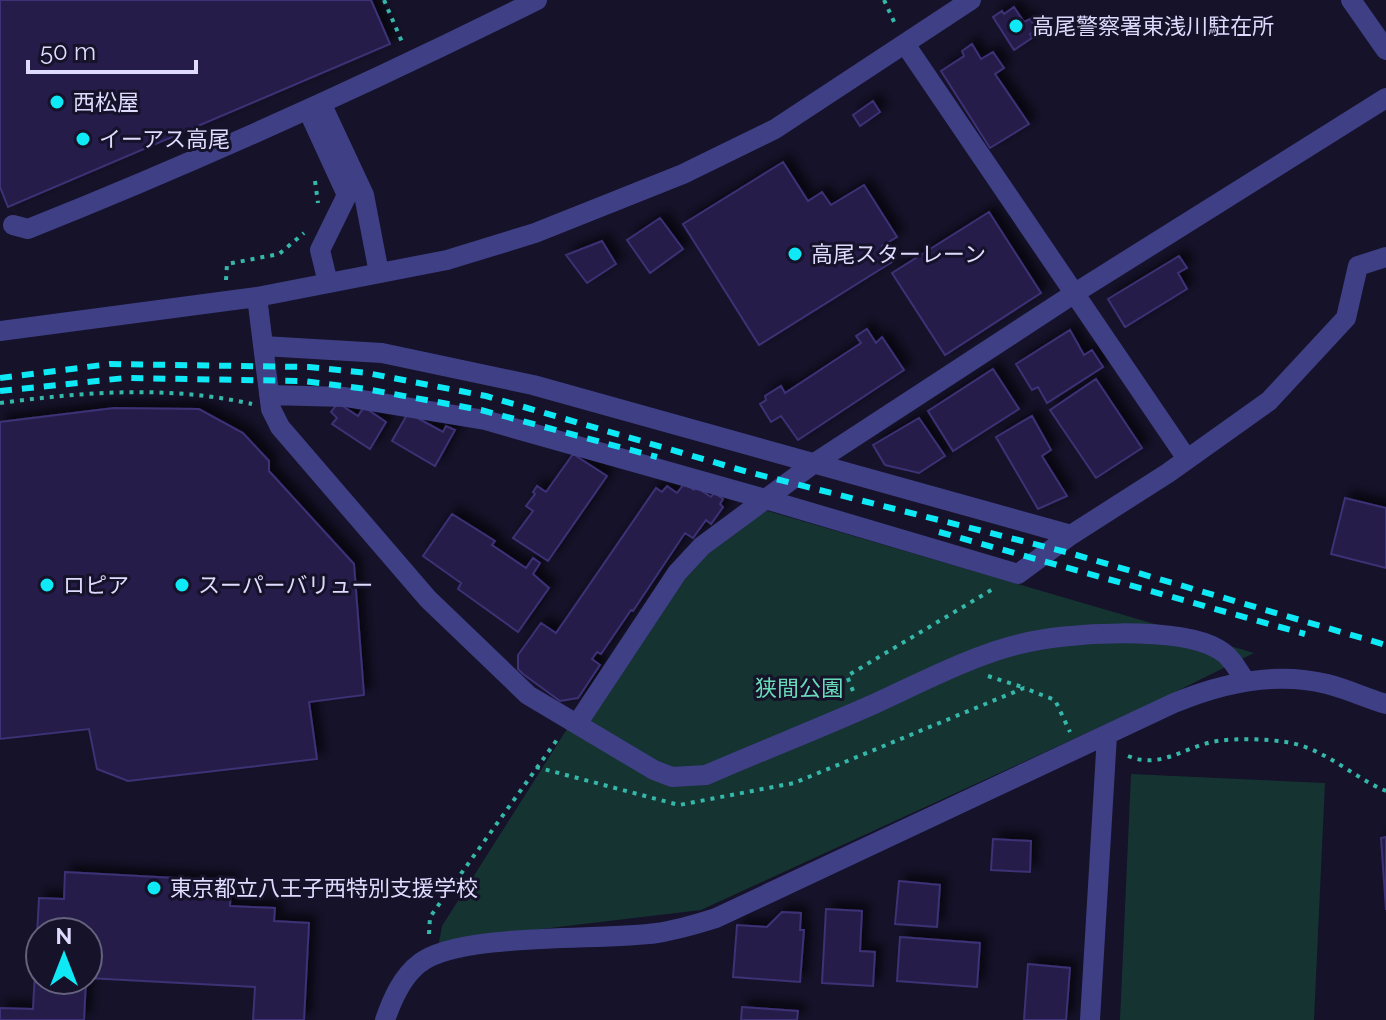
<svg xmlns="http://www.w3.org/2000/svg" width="1386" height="1020" viewBox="0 0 1386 1020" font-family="Raleway,'Noto Sans JP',sans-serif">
	<defs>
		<filter id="shadow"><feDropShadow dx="7" dy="-7" stdDeviation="4" flood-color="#0009"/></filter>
	</defs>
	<rect width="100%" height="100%" fill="#151229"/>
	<!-- green -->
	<path fill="#153331" d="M751,506L1254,653L1165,697L701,910L449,940L438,948L442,926L572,721L719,527Z
		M1131,774L1325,783L1314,1020H1120Z"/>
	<!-- building -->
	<path fill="#251e49" stroke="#3c3174" stroke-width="2" filter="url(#shadow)" d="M0,0H371L390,44L8,207L0,187Z
		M1014,7L1024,22L1030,19L1037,30L1030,34L1032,38L1014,50L993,17L1002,11L1004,14Z
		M972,44L981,59L993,52L1004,68L995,74L1029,124L990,148L941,71L964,56L962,51Z
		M873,101L880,112L860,126L853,115Z
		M783,162L808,201L822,192L831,205L864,185L897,237L882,246L892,262L759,345L683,224Z
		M989,212L1041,293L945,355L892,273Z
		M660,218L683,249L650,273L627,240Z
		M602,241L616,264L587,283L566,255Z
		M1179,256L1187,268L1178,273L1187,289L1125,327L1108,299Z
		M867,329L876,343L882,337L904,370L798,440L781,416L771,422L760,404L766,400L765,396L781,386L785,393L861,343L856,336Z
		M1070,330L1084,355L1092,350L1103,367L1047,403L1038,387L1032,390L1016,364Z
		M993,369L1019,409L953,451L928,411Z
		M1096,379L1142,448L1096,478L1050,410Z
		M338,403L358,416L364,407L386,422L370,449L332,424L337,418L331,412Z
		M114,408L199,409L243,433L269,461V471L354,564L364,695L309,702L317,759L128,781L97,769L89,729L0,739V422Z
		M408,413L443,432L446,426L455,430L435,466L392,441Z
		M1032,416L1051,450L1042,456L1067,496L1038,509L996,437Z
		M919,418L945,456L919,473L885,465L873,445Z
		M573,454L607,476L548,561L513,538L533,511L526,506L535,494L533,492L537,486L546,492Z
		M684,484L694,490L696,487L711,497L714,493L723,499L720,504L723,507L711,524L706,520L693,538L685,533L633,611L631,610L601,654L597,652L592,659L600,665L578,698L560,701L523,674L518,669V655L541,623L556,633L656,488L662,492L667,486L677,493Z
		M1345,498L1386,508V568L1331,554Z
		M452,514L495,541L492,545L526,568L533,558L540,563L533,574L549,588L518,632L458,589L461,583L423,556Z
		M1386,837V910L1381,838Z
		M993,839L1031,841L1030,872L991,870Z
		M65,872L231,881L230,906L275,908L274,921L309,923L304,1020H253L255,987L88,978V932H40V980H86L84,1020H0V1008L33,1009L39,898L64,899Z
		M899,881L940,885L937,927L895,924Z
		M826,909L862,911L860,951L875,952L873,986L822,983Z
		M782,912L801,913L800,930H804L800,982L733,977L737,925L767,927Z
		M900,937L980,943L977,987L897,981Z
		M1028,964L1070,968L1066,1020H1024Z
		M742,1007L798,1011L797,1020H741Z"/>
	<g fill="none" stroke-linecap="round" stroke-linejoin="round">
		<!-- path -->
		<path stroke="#35b7aa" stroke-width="4" stroke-dasharray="4 6" stroke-linecap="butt" d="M384,0L402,42
			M884,0L896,26
			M315,181L318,203
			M226,280L227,264L279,254L304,233
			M0,403C85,392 168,385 252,404
			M988,676L1022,687
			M853,691L847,676L993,589
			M1128,756C1161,770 1185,746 1217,741C1238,738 1265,739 1286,742C1325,748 1352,777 1386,791
			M536,767L679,805L794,783L1024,688L1055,700L1070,732
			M429,934L430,917L559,737"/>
		<!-- minor -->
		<path stroke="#3f3f86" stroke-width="20" d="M1351,0L1386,50
			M905,44L1187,459
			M321,103L364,195L379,273
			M308,110L347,195L320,250L328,283
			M13,225L28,229C201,160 370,83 537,0
			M257,297L271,409L280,427L428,599L528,695L654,770L672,777L706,775C761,751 818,729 874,704C918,684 973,655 1020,644C1065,632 1178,626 1218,649C1231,656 1238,670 1245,681
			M0,331L257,297L447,260L535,233L683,174L775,129L971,0
			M263,346L382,353L533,385L1071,535
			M269,395L345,397L485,420L765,499L1018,574L1071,535L1168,473L1269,401L1346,318L1358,266L1386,257
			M577,724L677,573L702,546L813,464L1075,293L1386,98
			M385,1020C392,1000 402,976 420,963C460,932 601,941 657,933C677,930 697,924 716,918L1174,703C1222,683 1275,671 1327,684C1347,689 1366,698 1386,704
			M1090,1020L1107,735"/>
		<!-- rail -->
		<path stroke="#0fe9f6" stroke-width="6" stroke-dasharray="12 10" stroke-linecap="butt" d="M0,378L110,364L309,367L367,373L486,396L748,472L1066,552L1386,645
			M0,391L125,378L304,381L366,389L481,410L657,457
			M939,532L1305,634"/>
	</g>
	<!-- markers -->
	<g fill="#0fe9f6" stroke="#151229" stroke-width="3">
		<circle cx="1016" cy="26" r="8"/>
		<circle cx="57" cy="102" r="8"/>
		<circle cx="83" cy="139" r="8"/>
		<circle cx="795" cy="254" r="8"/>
		<circle cx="47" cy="585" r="8"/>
		<circle cx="182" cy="585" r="8"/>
		<circle cx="154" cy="888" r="8"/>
	</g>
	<g text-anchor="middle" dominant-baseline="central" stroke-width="6" stroke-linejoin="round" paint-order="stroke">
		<!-- poi labels -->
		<g font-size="22" fill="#dedbfe" stroke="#151229" text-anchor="start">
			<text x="1032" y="26">高尾警察署東浅川駐在所</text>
			<text x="73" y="102">西松屋</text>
			<text x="99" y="139">イーアス高尾</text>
			<text x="811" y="254">高尾スターレーン</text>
			<text x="63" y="585">ロピア</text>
			<text x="198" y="585">スーパーバリュー</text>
			<text x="170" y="888">東京都立八王子西特別支援学校</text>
		</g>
		<!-- park labels -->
		<g font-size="22" fill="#68dcba" stroke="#151229">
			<text x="799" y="688">狭間公園</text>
		</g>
	</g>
	<!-- north arrow -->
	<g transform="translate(64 956)"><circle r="38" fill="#151229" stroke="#65627e" stroke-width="2"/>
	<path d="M0-6L14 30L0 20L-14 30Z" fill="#0fe9f6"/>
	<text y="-12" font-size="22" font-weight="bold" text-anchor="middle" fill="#dedbfe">N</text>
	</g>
	<!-- scale -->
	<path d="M28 60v12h168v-12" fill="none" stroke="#dedbfe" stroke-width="4"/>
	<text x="40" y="60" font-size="24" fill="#dedbfe" stroke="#151229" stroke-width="6" paint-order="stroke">50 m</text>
</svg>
